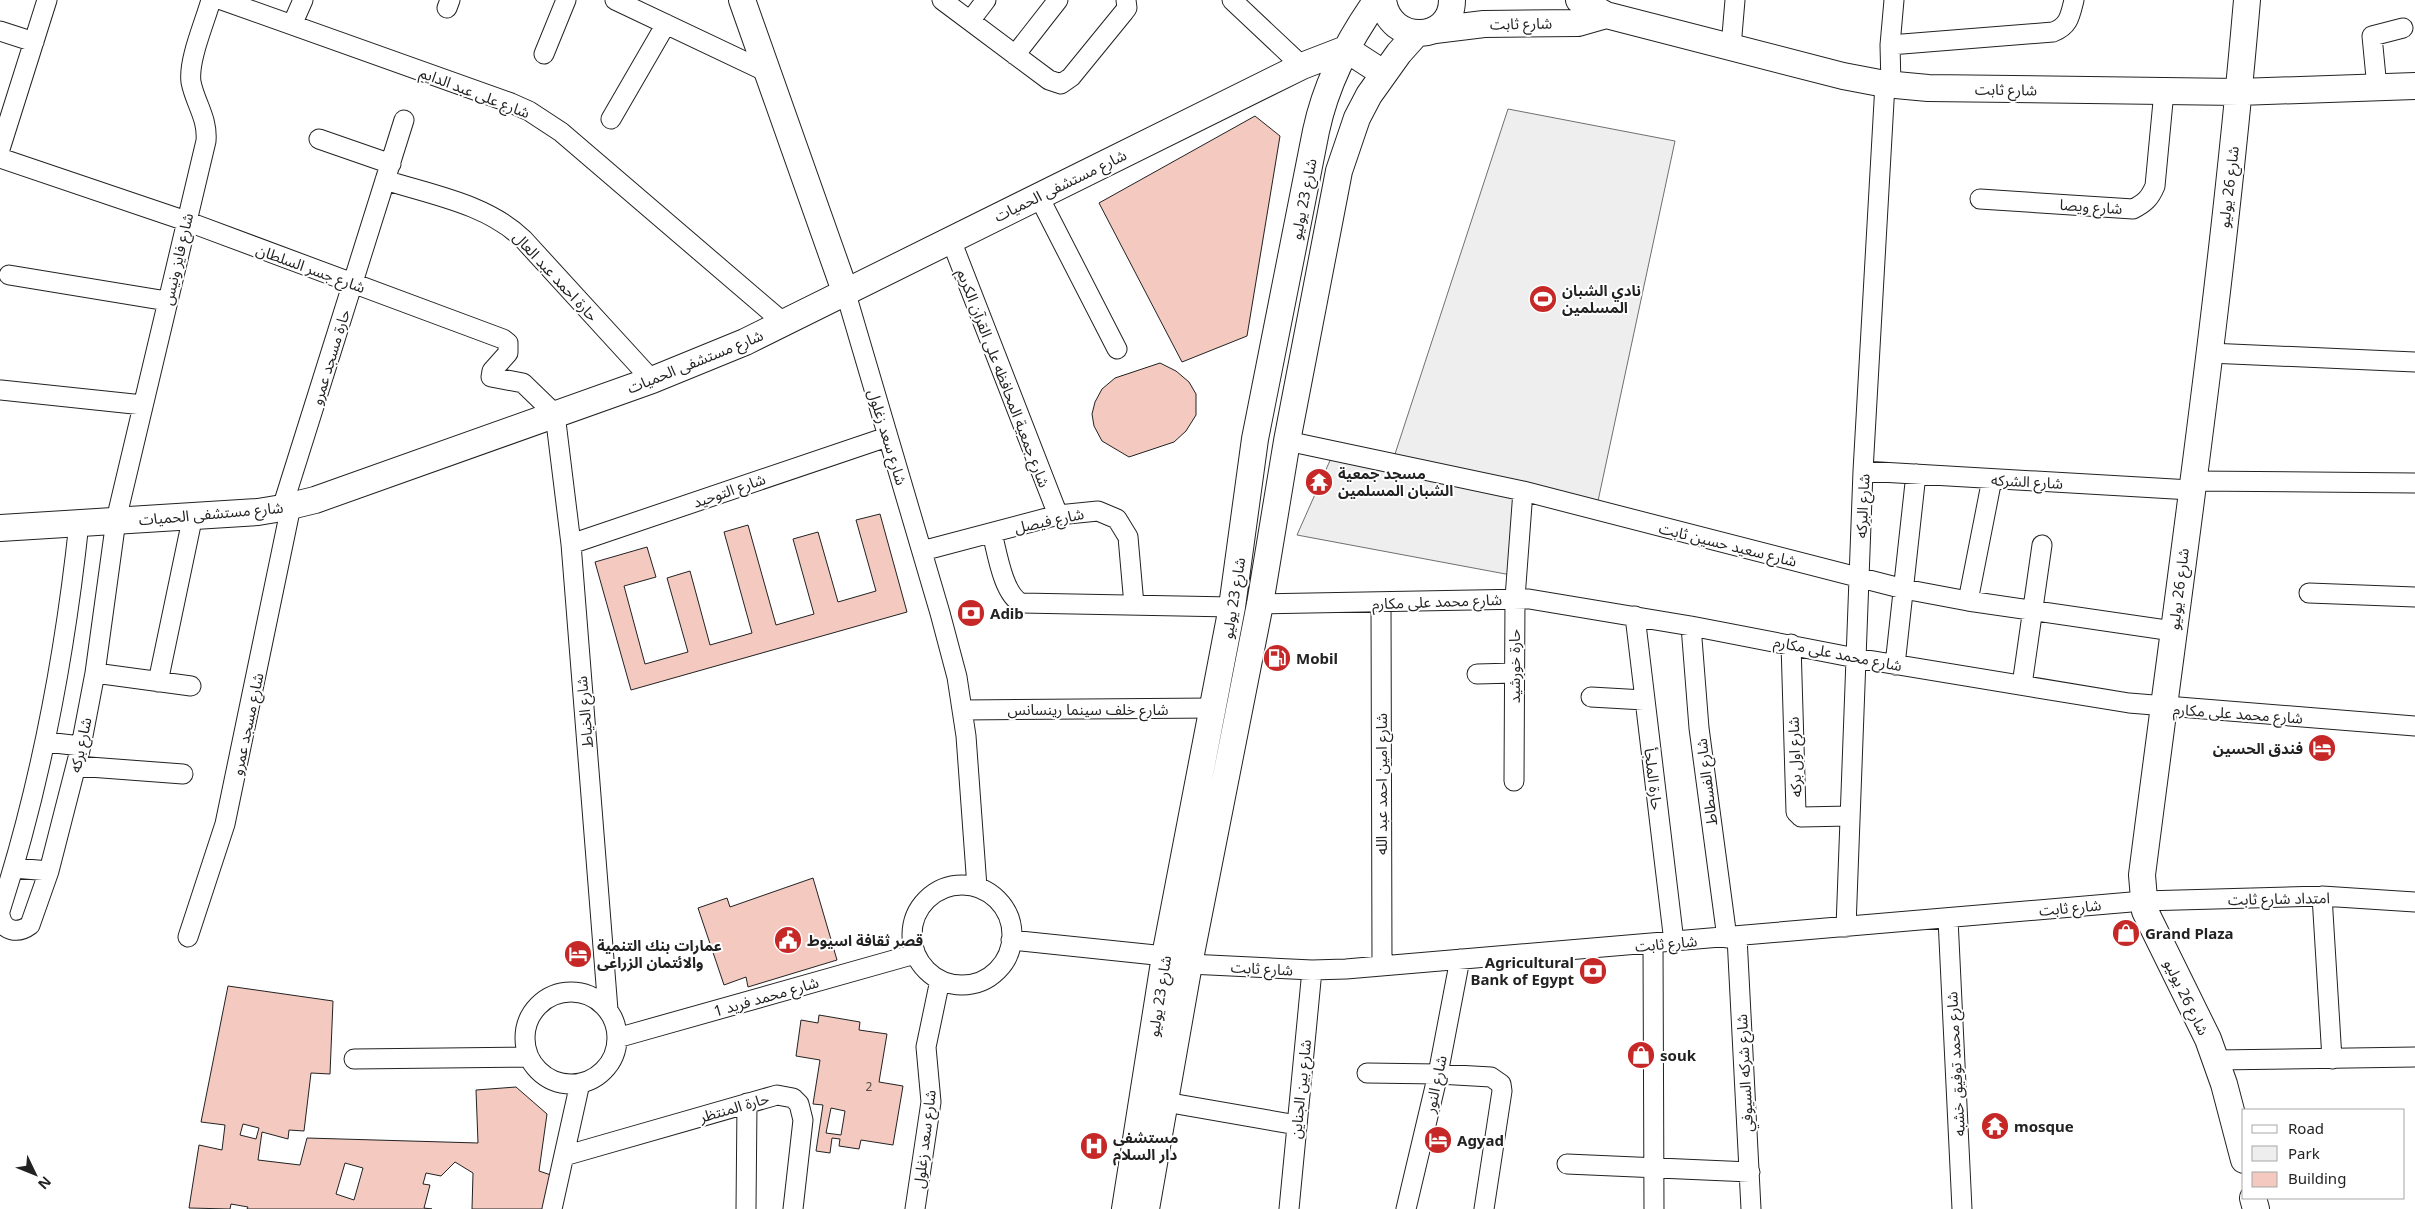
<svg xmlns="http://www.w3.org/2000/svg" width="2415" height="1209" viewBox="0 0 2415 1209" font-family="'Noto Sans','Noto Sans Arabic',sans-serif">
	<rect width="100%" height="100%" fill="#fff"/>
	<!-- green -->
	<path fill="#eee" stroke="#6f6f6f" d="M1508,109L1675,141L1598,501L1394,457Z
		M1332,456L1518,497L1511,575L1297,535Z"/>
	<!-- building -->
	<path fill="#f3c9c0" stroke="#222" fill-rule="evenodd" d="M1255,116L1280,136L1247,336L1182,362L1099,203Z
		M1160,363L1176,371L1189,382L1196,394V415L1186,431L1174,442L1129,457L1102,441L1094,426L1092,414L1095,402L1102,389L1115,378Z
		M880,514L907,612L631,690L595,562L647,547L656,577L624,586L645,664L688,652L667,578L690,571L710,645L752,633L724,532L748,525L776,625L814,614L793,539L818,532L838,602L876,591L856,520Z
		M813,878L837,960L748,987L746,977L724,985L698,908L727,898L730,907Z
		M228,986L333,1001L330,1074L311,1073L304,1131L289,1130L288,1139L262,1132L258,1160L300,1165L307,1138L478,1143L476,1090L516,1087L547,1114L539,1171L554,1176L548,1209H472L473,1173L455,1162L441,1176L426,1173L423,1184L430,1185L424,1208L432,1209H247L248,1207L231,1204L230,1209L189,1208L199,1145L222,1150L225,1125L201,1122ZM243,1124L259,1128L256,1139L240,1135ZM345,1163L363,1168L354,1200L336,1194Z
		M819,1015L860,1022L859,1030L887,1034L879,1082L903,1086L893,1145L861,1140L859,1149L839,1146L840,1139L832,1138L830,1153L816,1151L823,1105L813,1104L820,1060L796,1056L801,1020L818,1023ZM831,1108L845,1111L841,1135L826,1133Z"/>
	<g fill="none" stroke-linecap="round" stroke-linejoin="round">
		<defs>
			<path id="street" d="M222,0L511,103L529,111L561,132L785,324
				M615,0L769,73
				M942,0L1049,80L1061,84L1071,77L1124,12L1127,8L1126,0
				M1232,0L1302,66
				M447,8L450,0
				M970,21L986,0
				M292,25L303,0
				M0,31L34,42
				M1890,45L2053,32C2069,26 2070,16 2074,0
				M1731,47L1735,0
				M544,54L566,0
				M1015,55L1058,0
				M1891,85L1890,45L1894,0
				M2377,88L2372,36L2403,28
				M611,119L666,24
				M319,139L391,164
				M0,149L47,0
				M0,158L186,221L503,339L508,343V353L492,371L491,377L523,383L555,414L571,544L608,1010
				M385,180C432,195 487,204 523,239L652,380
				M1038,195L1117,349
				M1980,199L2133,209C2145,203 2150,198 2155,186L2164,91
				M951,240L1058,515
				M9,275L167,301
				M846,294L940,613L957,677L966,736L977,887
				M2209,353L2415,362
				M1,390L143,405
				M1287,441L1523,491L1904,589L1968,601L2173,631
				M1863,471L2191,490
				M2193,481L2415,483
				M282,508L404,120
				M992,533C997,552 1003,594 1021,603L1232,607
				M571,544L887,437
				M922,551L1058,515L1098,511L1117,519L1128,537L1134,605
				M2309,593L2415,597
				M1968,601L1992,479
				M1381,603L1382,965
				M1260,604L1529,599L1691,626L1856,658L2129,703L2415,726
				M1635,616L1674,942
				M1691,626L1699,728L1727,938
				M1791,644L1796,812L1801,817L1850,816
				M1895,665L1916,474
				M95,673L191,686
				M1477,674L1514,673
				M158,682L193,515
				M2022,685L2042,545
				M1591,697L1644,700
				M963,710L1214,708
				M46,742L81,746
				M76,766L183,774
				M1514,781L1515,598L1523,491
				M14,868L49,871
				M912 935a50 50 0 1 1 100 0a50 50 0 1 1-100 0Z
				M2322,896L2332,1059
				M0,911C41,784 65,655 79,523
				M0,915C3,932 18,934 30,925L49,871L81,746L95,673L116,520L206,141C208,118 195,103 191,82C188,60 205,22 211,0
				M1948,919L1962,1209
				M1846,927L1863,471L1885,84
				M188,937L225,824L291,506
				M1737,937L1751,1209
				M1011,940L1165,956
				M1653,944L1654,1209
				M1189,964L1312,970L1346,969L2143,901L2322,896L2415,902
				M525 1038a46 46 0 1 1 92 0a46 46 0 1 1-92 0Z
				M617,1038L915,954
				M354,1059L529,1057
				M2216,1060L2415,1057
				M1367,1073L1438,1074L1491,1077L1501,1084L1502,1091L1484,1209
				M1165,1102L1297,1125
				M564,1156L777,1095L793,1098L799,1104L803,1120L793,1209
				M1567,1164L1750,1172
				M552,1209L580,1083
				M746,1209L747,1103
				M915,1209L931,1102L926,1047L940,980
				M1289,1209L1312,970
				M1406,1209L1438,1074L1460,959"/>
			<path id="secondary" d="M742,0L846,294
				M1383,0C1389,45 1452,43 1452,0
				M1579,0L1606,15L1843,76L1885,84L1928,88L2239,92L2415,86
				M1435,30L1484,24L1578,23L1606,15
				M0,528L258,512L282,508L315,500L652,380L745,342L1302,66L1346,49L1383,73
				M2244,1160L2224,1084L2208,1039L2145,911L2142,875C2179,584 2222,293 2247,0
				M2253,1198L2256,1209
				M1125,1209L1165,956L1232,607L1255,439L1316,131C1326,84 1349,39 1377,0
				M1146,1209L1189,964L1260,604L1287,441L1339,171L1357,118L1369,95L1399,53L1416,34"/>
		</defs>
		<!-- street casing -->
		<use href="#street" stroke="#222" stroke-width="21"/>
		<!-- secondary casing -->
		<use href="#secondary" stroke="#222" stroke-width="28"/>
		<!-- street -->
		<use href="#street" stroke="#fff" stroke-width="19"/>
		<!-- secondary -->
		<use href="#secondary" stroke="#fff" stroke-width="26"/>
	</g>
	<!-- icons -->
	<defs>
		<symbol id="stadium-disc" viewBox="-11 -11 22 22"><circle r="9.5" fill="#c62828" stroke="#fff"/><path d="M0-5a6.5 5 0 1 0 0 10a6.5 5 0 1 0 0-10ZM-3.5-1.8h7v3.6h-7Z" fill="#fff"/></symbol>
		<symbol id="temple-disc" viewBox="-11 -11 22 22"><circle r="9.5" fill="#c62828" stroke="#fff"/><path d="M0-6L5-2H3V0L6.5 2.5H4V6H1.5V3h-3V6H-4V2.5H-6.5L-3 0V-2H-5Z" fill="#fff"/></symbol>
		<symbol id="bank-disc" viewBox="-11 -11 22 22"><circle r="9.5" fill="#c62828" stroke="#fff"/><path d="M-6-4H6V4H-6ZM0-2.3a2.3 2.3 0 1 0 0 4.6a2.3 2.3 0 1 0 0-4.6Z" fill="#fff"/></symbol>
		<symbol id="fuel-disc" viewBox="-11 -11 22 22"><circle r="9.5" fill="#c62828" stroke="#fff"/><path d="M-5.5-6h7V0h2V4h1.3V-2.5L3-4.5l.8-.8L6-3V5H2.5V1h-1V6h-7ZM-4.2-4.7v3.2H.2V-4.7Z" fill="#fff"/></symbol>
		<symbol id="hotel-disc" viewBox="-11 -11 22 22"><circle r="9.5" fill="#c62828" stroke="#fff"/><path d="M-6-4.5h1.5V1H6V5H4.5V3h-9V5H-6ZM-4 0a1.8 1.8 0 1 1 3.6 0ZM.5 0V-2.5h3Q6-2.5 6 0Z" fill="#fff"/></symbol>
		<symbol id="shop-disc" viewBox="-11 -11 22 22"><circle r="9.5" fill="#c62828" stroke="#fff"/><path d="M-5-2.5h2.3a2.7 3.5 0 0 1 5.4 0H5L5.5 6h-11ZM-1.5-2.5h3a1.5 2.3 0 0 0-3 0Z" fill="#fff"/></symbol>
		<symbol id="civic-disc" viewBox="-11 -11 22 22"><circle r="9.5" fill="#c62828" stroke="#fff"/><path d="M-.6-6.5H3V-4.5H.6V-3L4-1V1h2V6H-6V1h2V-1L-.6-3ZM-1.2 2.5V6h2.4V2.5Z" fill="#fff"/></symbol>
		<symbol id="hospital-disc" viewBox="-11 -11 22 22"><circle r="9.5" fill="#c62828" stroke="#fff"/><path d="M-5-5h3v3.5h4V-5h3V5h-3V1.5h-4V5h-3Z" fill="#fff"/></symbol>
	</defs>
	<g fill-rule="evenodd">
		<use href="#stadium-disc" x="1527" y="283" width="32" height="32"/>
		<use href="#temple-disc" x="1303" y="466" width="32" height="32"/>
		<use href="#bank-disc" x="955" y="597" width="32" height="32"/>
		<use href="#fuel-disc" x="1261" y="642" width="32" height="32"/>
		<use href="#hotel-disc" x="2306" y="732" width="32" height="32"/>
		<use href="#shop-disc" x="2110" y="917" width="32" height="32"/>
		<use href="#civic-disc" x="772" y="924" width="32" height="32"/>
		<use href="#hotel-disc" x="562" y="938" width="32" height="32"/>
		<use href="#bank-disc" x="1577" y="955" width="32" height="32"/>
		<use href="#shop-disc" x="1625" y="1039" width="32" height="32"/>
		<use href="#temple-disc" x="1979" y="1110" width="32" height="32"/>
		<use href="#hotel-disc" x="1422" y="1124" width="32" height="32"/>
		<use href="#hospital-disc" x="1078" y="1130" width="32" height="32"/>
	</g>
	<g text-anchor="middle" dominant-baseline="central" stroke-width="4" stroke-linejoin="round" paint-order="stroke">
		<!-- number labels -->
		<g font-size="12" fill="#564c4a">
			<text x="869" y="1086">2</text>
		</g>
		<!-- street labels -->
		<g font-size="15" fill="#222" stroke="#fff">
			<text transform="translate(1521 23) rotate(-1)">شارع ثابت</text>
			<text transform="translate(2006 89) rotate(1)">شارع ثابت</text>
			<text transform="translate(475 92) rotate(21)">شارع على عبد الدايم</text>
			<text transform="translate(1060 185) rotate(-26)">شارع مستشفى الحميات</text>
			<text transform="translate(2228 187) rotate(-83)">شارع 26 يوليو</text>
			<text transform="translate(1303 199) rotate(-79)">شارع 23 يوليو</text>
			<text transform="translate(2091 206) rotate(4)">شارع ويصا</text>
			<text transform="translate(177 259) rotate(-77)">شارع فايز ونيس</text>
			<text transform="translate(311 268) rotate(20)">شارع جسر السلطان</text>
			<text transform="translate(556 276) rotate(47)">حارة احمد عبد العال</text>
			<text transform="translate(330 357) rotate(-73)">حارة مسجد عمرو</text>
			<text transform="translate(695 361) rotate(-22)">شارع مستشفى الحميات</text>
			<text transform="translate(1004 378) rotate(69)">شارع جمعية المحافظه على القرآن الكريم</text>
			<text transform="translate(888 437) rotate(73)">شارع سعد زغلول</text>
			<text transform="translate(2027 481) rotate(3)">شارع الشركه</text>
			<text transform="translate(729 490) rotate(-19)">شارع التوحيد</text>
			<text transform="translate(1862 506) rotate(-87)">شارع البركه</text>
			<text transform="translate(211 513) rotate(-5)">شارع مستشفى الحميات</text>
			<text transform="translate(1049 520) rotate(-12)">شارع فيصل</text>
			<text transform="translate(1728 544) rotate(14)">شارع سعيد حسين ثابت</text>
			<text transform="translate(2178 589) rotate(-83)">شارع 26 يوليو</text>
			<text transform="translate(1233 598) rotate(-81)">شارع 23 يوليو</text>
			<text transform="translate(1437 601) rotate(-2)">شارع محمد على مكارم</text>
			<text transform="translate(1838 653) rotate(11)">شارع محمد على مكارم</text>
			<text transform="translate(1514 666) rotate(-90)">حارة خورشيد</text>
			<text x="1088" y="709">شارع خلف سينما رينسانس</text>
			<text transform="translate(584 712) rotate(-95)">شارع الخياط</text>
			<text transform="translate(2238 713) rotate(4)">شارع محمد على مكارم</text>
			<text transform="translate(247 724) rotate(-78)">شارع مسجد عمرو</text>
			<text transform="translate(80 745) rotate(-78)">شارع بركه</text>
			<text transform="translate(1794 757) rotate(-92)">شارع اول بركه</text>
			<text transform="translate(1654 779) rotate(83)">حارة الملجأ</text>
			<text transform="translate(1706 782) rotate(-97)">شارع الفسطاط</text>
			<text transform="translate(1381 784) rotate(-90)">شارع امين احمد عبد الله</text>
			<text transform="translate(2279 898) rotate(-1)">امتداد شارع ثابت</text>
			<text transform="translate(2070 907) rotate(-5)">شارع ثابت</text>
			<text transform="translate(1666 943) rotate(-5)">شارع ثابت</text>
			<text transform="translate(1262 968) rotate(3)">شارع ثابت</text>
			<text transform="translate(766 996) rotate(-16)">شارع محمد فريد 1</text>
			<text transform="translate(1159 996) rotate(-81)">شارع 23 يوليو</text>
			<text transform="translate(2187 997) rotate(64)">شارع 26 يوليو</text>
			<text transform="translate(1955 1064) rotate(-93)">شارع محمد توفيق خشبه</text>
			<text transform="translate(1744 1073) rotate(-93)">شارع شركه السيوفي</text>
			<text transform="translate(1435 1084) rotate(-78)">شارع النور</text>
			<text transform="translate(1300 1089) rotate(-84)">شارع بين الجناين</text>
			<text transform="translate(734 1107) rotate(-16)">حارة المنتظر</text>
			<text transform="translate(924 1139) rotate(-83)">شارع سعد زغلول</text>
		</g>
		<!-- poi labels -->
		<g font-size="15" font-weight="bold" fill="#222" stroke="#fff" text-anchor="start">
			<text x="1562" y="290">نادي الشبان<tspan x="1562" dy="17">المسلمين</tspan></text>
			<text x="1338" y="473">مسجد جمعية<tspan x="1338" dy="17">الشبان المسلمين</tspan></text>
			<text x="990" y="613">Adib</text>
			<text x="1296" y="658">Mobil</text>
			<text x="2303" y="748" text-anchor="end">فندق الحسين</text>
			<text x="2145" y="933">Grand Plaza</text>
			<text x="807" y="940">قصر ثقافة اسيوط</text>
			<text x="597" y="945">عمارات بنك التنمية<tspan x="597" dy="17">والائتمان الزراعى</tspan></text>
			<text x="1574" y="962" text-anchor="end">Agricultural<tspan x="1574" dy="17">Bank of Egypt</tspan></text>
			<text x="1660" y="1055">souk</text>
			<text x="2014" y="1126">mosque</text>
			<text x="1113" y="1137">مستشفى<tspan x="1113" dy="17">دار السلام</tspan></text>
			<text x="1457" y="1140">Agyad</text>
		</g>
	</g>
	<!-- legend -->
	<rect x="2242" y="1109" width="162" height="90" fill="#ffffff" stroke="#a7a7a7"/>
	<rect x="2252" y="1125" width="25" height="8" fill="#ffffff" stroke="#a7a7a7"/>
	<text x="2288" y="1134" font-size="15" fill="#222222">Road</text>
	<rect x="2252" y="1146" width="25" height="15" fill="#eeeeee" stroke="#a7a7a7"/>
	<text x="2288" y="1159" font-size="15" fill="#222222">Park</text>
	<rect x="2252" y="1172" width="25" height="15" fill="#f3c9c0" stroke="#a7a7a7"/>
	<text x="2288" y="1184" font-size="15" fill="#222222">Building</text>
	<!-- north arrow -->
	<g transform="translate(35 1174) rotate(133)" stroke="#ffffff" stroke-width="4" paint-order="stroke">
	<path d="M0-4L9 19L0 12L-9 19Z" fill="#222222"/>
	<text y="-8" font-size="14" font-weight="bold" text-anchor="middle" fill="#222222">N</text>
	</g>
</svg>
